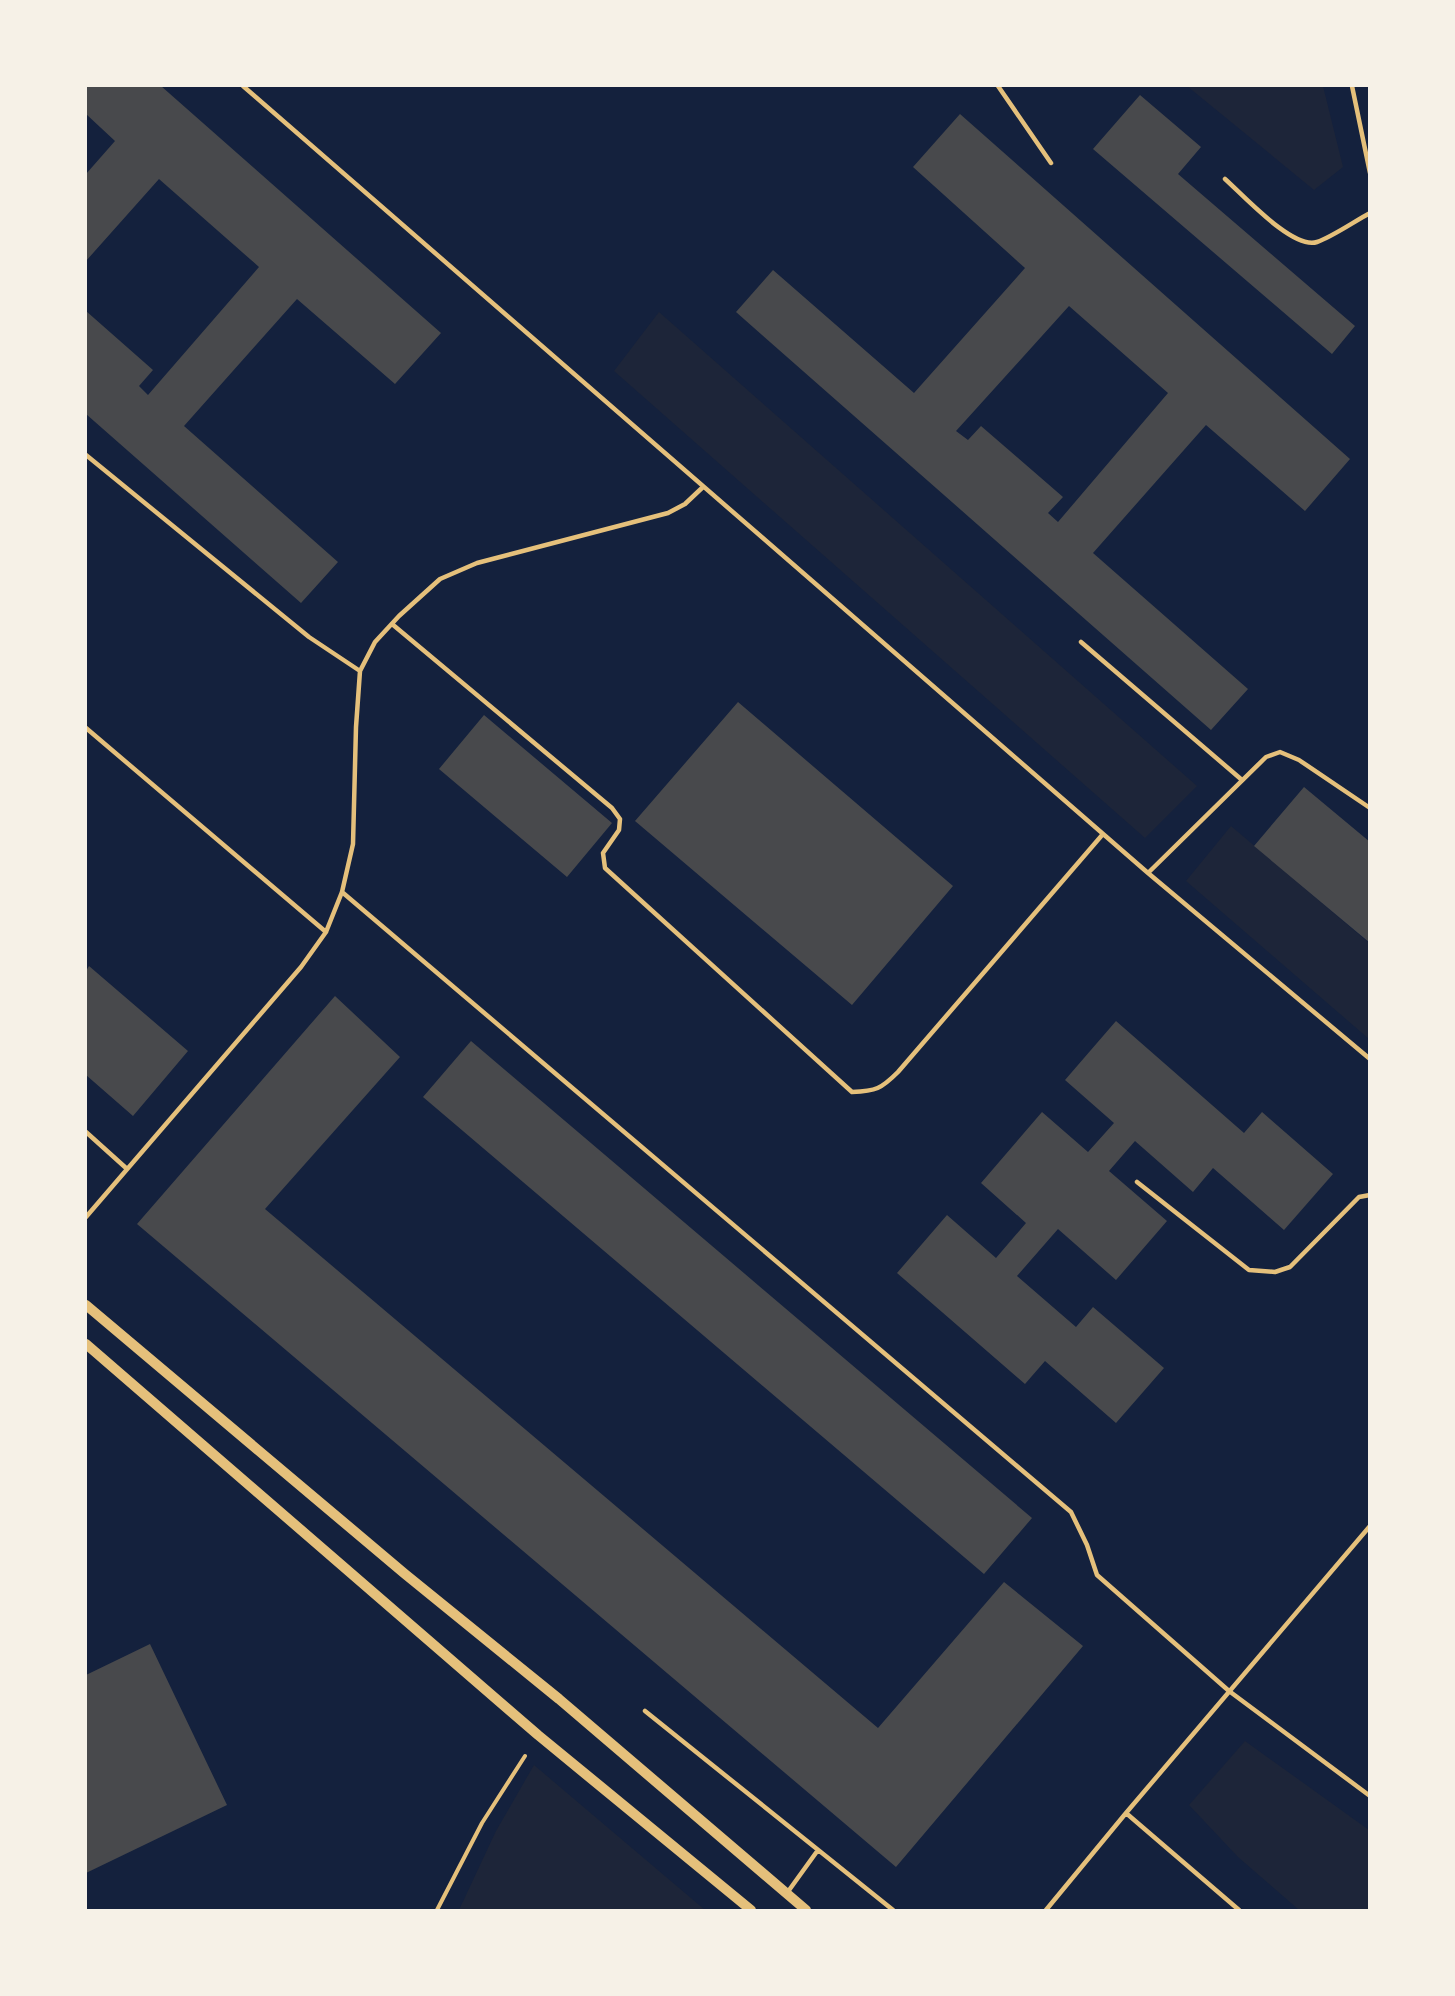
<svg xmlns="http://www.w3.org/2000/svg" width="1455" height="1996" viewBox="0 0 1455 1996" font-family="Helvetica,sans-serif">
	<rect width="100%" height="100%" fill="#14213d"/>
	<!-- green -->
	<path fill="#1d2539" d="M1187,86H1323L1343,167L1314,190Z
		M659,312L1197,786L1145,838L614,371Z
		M1231,826L1369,943V1039L1186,881Z
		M1245,1741L1369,1830V1910H1299L1238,1857L1189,1805Z
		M534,1765L705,1910H459L496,1831Z"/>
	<!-- building -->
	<path fill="#48494c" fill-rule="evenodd" d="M86,86H161L441,333L395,384L297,299L184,426L338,562L301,603L86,414V311L153,370L139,386L148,395L259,267L159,179L86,261V174L115,141L86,114Z
		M1140,95L1201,147L1178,174L1355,326L1332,354L1093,149Z
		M960,114L1350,459L1305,511L1206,425L1093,553L1248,689L1211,730L736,312L773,270L914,393L1025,268L913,167ZM1069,306L1168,393L1058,522L1048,513L1063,497L981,426L968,440L956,431Z
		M738,702L953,886L852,1005L635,821Z
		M484,715L612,823L567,877L439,769Z
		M1304,787L1370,842V943L1254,846Z
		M89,966L188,1051L133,1116L86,1075V971Z
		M335,996L400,1057L265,1209L878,1728L1004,1582L1083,1646L896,1867L137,1224Z
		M1116,1021L1244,1133L1262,1112L1333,1174L1284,1230L1213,1168L1193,1192L1135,1141L1109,1171L1167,1221L1116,1280L1058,1229L1017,1276L1076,1327L1093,1307L1164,1368L1116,1423L1045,1361L1025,1384L897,1273L947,1215L996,1258L1026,1223L981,1183L1042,1112L1088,1152L1114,1123L1065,1080Z
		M471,1041L1032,1518L984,1574L423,1097Z
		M150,1644L227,1805L86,1873V1675Z"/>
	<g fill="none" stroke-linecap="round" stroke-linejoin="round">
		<!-- path -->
		<path stroke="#e5c07b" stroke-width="4" d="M437,1910L482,1823L525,1756"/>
		<!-- service -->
		<path stroke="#e5c07b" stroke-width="4.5" d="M243,86L1148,873L1370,1059
			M998,86L1051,163
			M1352,86L1370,173
			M1225,179C1243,195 1293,250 1317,242C1332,237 1355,221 1370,213
			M86,455L309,637L360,671
			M392,624L612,808L620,819L619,830L603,853L605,868L852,1092C876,1091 881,1089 898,1072L1103,834
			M1081,642L1242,780
			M86,728L326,932
			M1148,873L1266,757L1280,752L1299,760L1370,808
			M342,892L1071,1512L1087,1545L1097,1575L1229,1691L1370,1796
			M86,1132L126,1168
			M1137,1182L1249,1270L1275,1272L1290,1267L1359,1197L1370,1195
			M86,1217L301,967L326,932L342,892L353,844L356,727L360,671L375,642L399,616L440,579L477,563L668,513L685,504L703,487
			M645,1711L893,1910
			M1126,1813L1239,1910
			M787,1893L818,1850
			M1046,1910L1126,1813L1370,1526"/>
		<!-- tertiary -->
		<path stroke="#e5c07b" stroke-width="10" d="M86,1305L405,1574L559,1699L806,1910
			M86,1344L538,1735L751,1910"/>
	</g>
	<!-- border -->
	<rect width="1455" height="1996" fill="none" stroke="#f6f1e7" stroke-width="174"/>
</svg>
